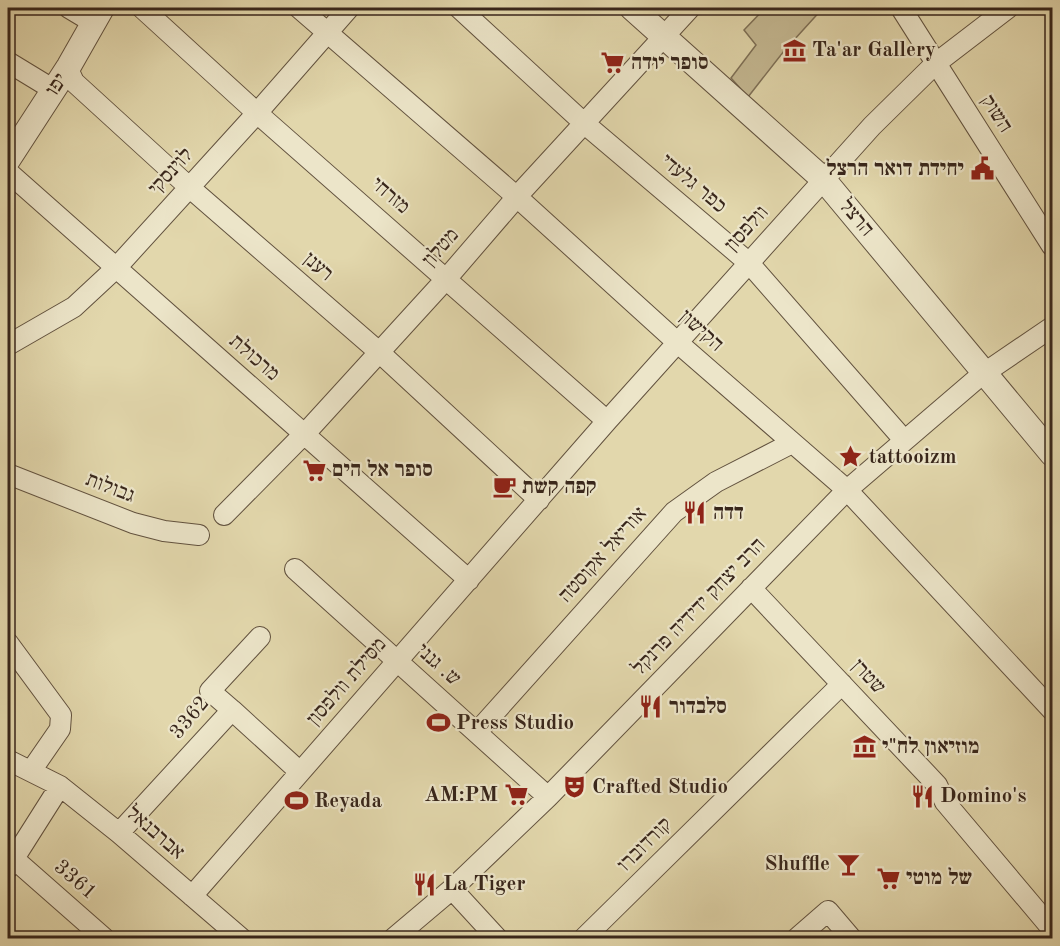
<svg xmlns="http://www.w3.org/2000/svg" width="1060" height="946" viewBox="0 0 1060 946" font-family="'Old Standard TT','Frank Ruhl Libre',serif">
	<rect width="100%" height="100%" fill="#e2d7ac"/>
	<filter id="stains"><feTurbulence type="fractalNoise" baseFrequency=".00333" numOctaves="4"/><feColorMatrix values="0 0 0 0 .2 0 0 0 0 .09 0 0 0 0 .02 0 0 0 .5 -.17"/></filter>
	<radialGradient id="worn" r=".72"><stop offset=".6" stop-color="#630" stop-opacity="0"/><stop offset="1" stop-color="#630" stop-opacity=".3"/></radialGradient>
	<!-- green -->
	<path fill="#c5b993" stroke="#7e7057" stroke-width="1.5" d="M765,8H823L784,51L748,97L731,78L756,45L744,30Z"/>
	<g fill="none" stroke-linecap="round" stroke-linejoin="round">
		<defs>
			<path id="minor" d="M69,8L94,23
				M142,8L257,113L607,421
				M299,8L517,197L678,343L847,490L1052,710
				M459,8L585,124L749,263L904,440
				M901,8L1052,246
				M8,62L54,90
				M68,69L74,82L189,187L379,352L539,500
				M8,172L469,580
				M8,345L74,307L116,268L257,113L349,8
				M8,474L133,523L164,531L199,535
				M224,515L311,427L447,278L521,192L690,8
				M295,569L548,797
				M751,588L937,785L945,802L1052,929
				M8,643L61,715L60,729L31,771
				M232,710L300,772
				M477,732L674,512L716,482L792,443
				M8,760L60,786L119,833L241,938
				M119,833L232,710L210,691L260,637
				M13,858L104,938
				M8,868L60,786
				M452,889L497,938
				M192,896L607,421L872,126L935,64L1008,8
				M394,938L452,889L548,797L847,490L980,376L1052,327
				M584,938L842,684
				M797,938L828,911L851,938"/>
			<path id="tertiary" d="M632,8L824,180L1052,454
				M8,160L69,66L102,8"/>
		</defs>
		<!-- minor casing -->
		<use href="#minor" stroke="#62523f" stroke-width="22"/>
		<!-- tertiary casing -->
		<use href="#tertiary" stroke="#62523f" stroke-width="26"/>
		<!-- minor -->
		<use href="#minor" stroke="#ece5c9" stroke-width="20"/>
		<!-- tertiary -->
		<use href="#tertiary" stroke="#ece5c9" stroke-width="24"/>
	</g>
	<!-- icons -->
	<defs>
		<symbol id="museum-bare" viewBox="-9 -9 18 18"><path d="M0-6L6-3V-2H-6V-3ZM-5-1h2V3h-2ZM-1-1h2V3h-2ZM3-1h2V3H3ZM-6 4H6V6H-6Z" fill="#8f2418" stroke="#ece5c9" stroke-width="2.5" paint-order="stroke"/></symbol>
		<symbol id="supermarket-bare" viewBox="-9 -9 18 18"><path d="M-6-5.5h2.5l.6 2H6L4.5 2H-2.5L-4.4-4H-6ZM-1.5 3.2a1.3 1.3 0 1 0 .1 0ZM3 3.2a1.3 1.3 0 1 0 .1 0Z" fill="#8f2418" stroke="#ece5c9" stroke-width="2.5" paint-order="stroke"/></symbol>
		<symbol id="civic-bare" viewBox="-9 -9 18 18"><path d="M-.6-6.5H3V-4.5H.6V-3L4-1V1h2V6H-6V1h2V-1L-.6-3ZM-1.2 2.5V6h2.4V2.5Z" fill="#8f2418" stroke="#ece5c9" stroke-width="2.5" paint-order="stroke"/></symbol>
		<symbol id="sight-bare" viewBox="-9 -9 18 18"><path d="M0-6L1.8-2.2L6-1.7L2.9 1.2L3.7 5.4L0 3.3L-3.7 5.4L-2.9 1.2L-6-1.7L-1.8-2.2Z" fill="#8f2418" stroke="#ece5c9" stroke-width="2.5" paint-order="stroke"/></symbol>
		<symbol id="cafe-bare" viewBox="-9 -9 18 18"><path d="M-5.5-4.5H6V0H3Q3 3.5 0 3.5H-2.5Q-5.5 3.5-5.5 0ZM3-3.2v2h1.7v-2ZM-6 4.5H4V6H-6Z" fill="#8f2418" stroke="#ece5c9" stroke-width="2.5" paint-order="stroke"/></symbol>
		<symbol id="restaurant-bare" viewBox="-9 -9 18 18"><path d="M-5-6h1v4h1v-4h1v4h1v-4h1v5L-1.5 .5V6h-2V.5L-5-1ZM5-6V6H3V1.5H1.5Q1.5-4 5-6Z" fill="#8f2418" stroke="#ece5c9" stroke-width="2.5" paint-order="stroke"/></symbol>
		<symbol id="stadium-bare" viewBox="-9 -9 18 18"><path d="M0-5a6.5 5 0 1 0 0 10a6.5 5 0 1 0 0-10ZM-3.5-1.8h7v3.6h-7Z" fill="#8f2418" stroke="#ece5c9" stroke-width="2.5" paint-order="stroke"/></symbol>
		<symbol id="theatre-bare" viewBox="-9 -9 18 18"><path d="M-5-5.5Q0-4 5-5.5V0Q5 5 0 6Q-5 5-5 0ZM-3.3-2.5H-1v1.5H-3.3ZM1-2.5H3.3v1.5H1ZM-2.8 1Q0 5.5 2.8 1Z" fill="#8f2418" stroke="#ece5c9" stroke-width="2.5" paint-order="stroke"/></symbol>
		<symbol id="bar-bare" viewBox="-9 -9 18 18"><path d="M-6-5H6L.8 .8V4.5H3.5V6h-7V4.5H-.8V.8Z" fill="#8f2418" stroke="#ece5c9" stroke-width="2.5" paint-order="stroke"/></symbol>
	</defs>
	<g fill-rule="evenodd">
		<use href="#museum-bare" x="778" y="34" width="33" height="33"/>
		<use href="#supermarket-bare" x="596" y="46" width="33" height="33"/>
		<use href="#civic-bare" x="966" y="152" width="33" height="33"/>
		<use href="#sight-bare" x="834" y="440" width="33" height="33"/>
		<use href="#supermarket-bare" x="298" y="454" width="33" height="33"/>
		<use href="#cafe-bare" x="488" y="470" width="33" height="33"/>
		<use href="#restaurant-bare" x="678" y="496" width="33" height="33"/>
		<use href="#restaurant-bare" x="634" y="690" width="33" height="33"/>
		<use href="#stadium-bare" x="422" y="706" width="33" height="33"/>
		<use href="#museum-bare" x="848" y="730" width="33" height="33"/>
		<use href="#theatre-bare" x="558" y="770" width="33" height="33"/>
		<use href="#supermarket-bare" x="500" y="778" width="33" height="33"/>
		<use href="#restaurant-bare" x="906" y="780" width="33" height="33"/>
		<use href="#stadium-bare" x="280" y="784" width="33" height="33"/>
		<use href="#bar-bare" x="832" y="848" width="33" height="33"/>
		<use href="#supermarket-bare" x="872" y="862" width="33" height="33"/>
		<use href="#restaurant-bare" x="408" y="868" width="33" height="33"/>
	</g>
	<g text-anchor="middle" dominant-baseline="central" stroke-width="4.5" stroke-linejoin="round" paint-order="stroke">
		<!-- poi labels -->
		<g font-size="21" font-weight="bold" fill="#38261b" stroke="#ece5c9" text-anchor="start">
			<text x="812" y="50">Ta'ar Gallery</text>
			<text x="631" y="63">סופר יודה</text>
			<text x="964" y="169" text-anchor="end">יחידת דואר הרצל</text>
			<text x="869" y="457">tattooizm</text>
			<text x="332" y="470">סופר אל הים</text>
			<text x="522" y="487">קפה קשת</text>
			<text x="713" y="513">דדה</text>
			<text x="669" y="707">סלבדור</text>
			<text x="456" y="723">Press Studio</text>
			<text x="882" y="747">מוזיאון לח"י</text>
			<text x="592" y="787">Crafted Studio</text>
			<text x="498" y="795" text-anchor="end">AM:PM</text>
			<text x="940" y="796">Domino's</text>
			<text x="314" y="801">Reyada</text>
			<text x="830" y="864" text-anchor="end">Shuffle</text>
			<text x="906" y="878">של מוטי</text>
			<text x="443" y="884">La Tiger</text>
		</g>
		<!-- street labels -->
		<g font-size="21" fill="#38261b" stroke="#ece5c9">
			<text transform="translate(57 85) rotate(-57)">יפו</text>
			<text transform="translate(996 114) rotate(57)">השוק</text>
			<text transform="translate(171 172) rotate(-48)">לוינסקי</text>
			<text transform="translate(693 184) rotate(40)">כפר גלעדי</text>
			<text transform="translate(390 196) rotate(41)">מזרחי</text>
			<text transform="translate(856 218) rotate(50)">הרצל</text>
			<text transform="translate(747 229) rotate(-48)">וולפסון</text>
			<text transform="translate(441 248) rotate(-49)">מטלון</text>
			<text transform="translate(318 267) rotate(41)">רענן</text>
			<text transform="translate(701 331) rotate(42)">הקישון</text>
			<text transform="translate(254 358) rotate(41)">מרכולת</text>
			<text transform="translate(110 488) rotate(21)">גבולות</text>
			<text transform="translate(603 555) rotate(-48)">אוריאל אקוסטה</text>
			<text transform="translate(699 607) rotate(-46)">הרב יצחק ידידיה פרנקל</text>
			<text transform="translate(438 665) rotate(42)">ש. גנני</text>
			<text transform="translate(868 677) rotate(47)">שטרן</text>
			<text transform="translate(347 682) rotate(-49)">מסילת וולפסון</text>
			<text transform="translate(190 718) rotate(-50)">3362</text>
			<text transform="translate(155 833) rotate(41)">אברבנאל</text>
			<text transform="translate(645 845) rotate(-45)">קורדוברו</text>
			<text transform="translate(75 880) rotate(41)">3361</text>
		</g>
	</g>
	<!-- margin -->
	<rect width="1060" height="946" fill="none" stroke="#e2d7ac" stroke-width="30"/>
	<rect x="9" y="9" width="1042" height="928" fill="none" stroke="#38261b" stroke-width="3"/>
	<rect x="15" y="15" width="1030" height="916" fill="none" stroke="#38261b" stroke-width="1.5"/>
	<rect width="100%" height="100%" filter="url(#stains)"/>
	<rect width="100%" height="100%" fill="url(#worn)"/>
</svg>
